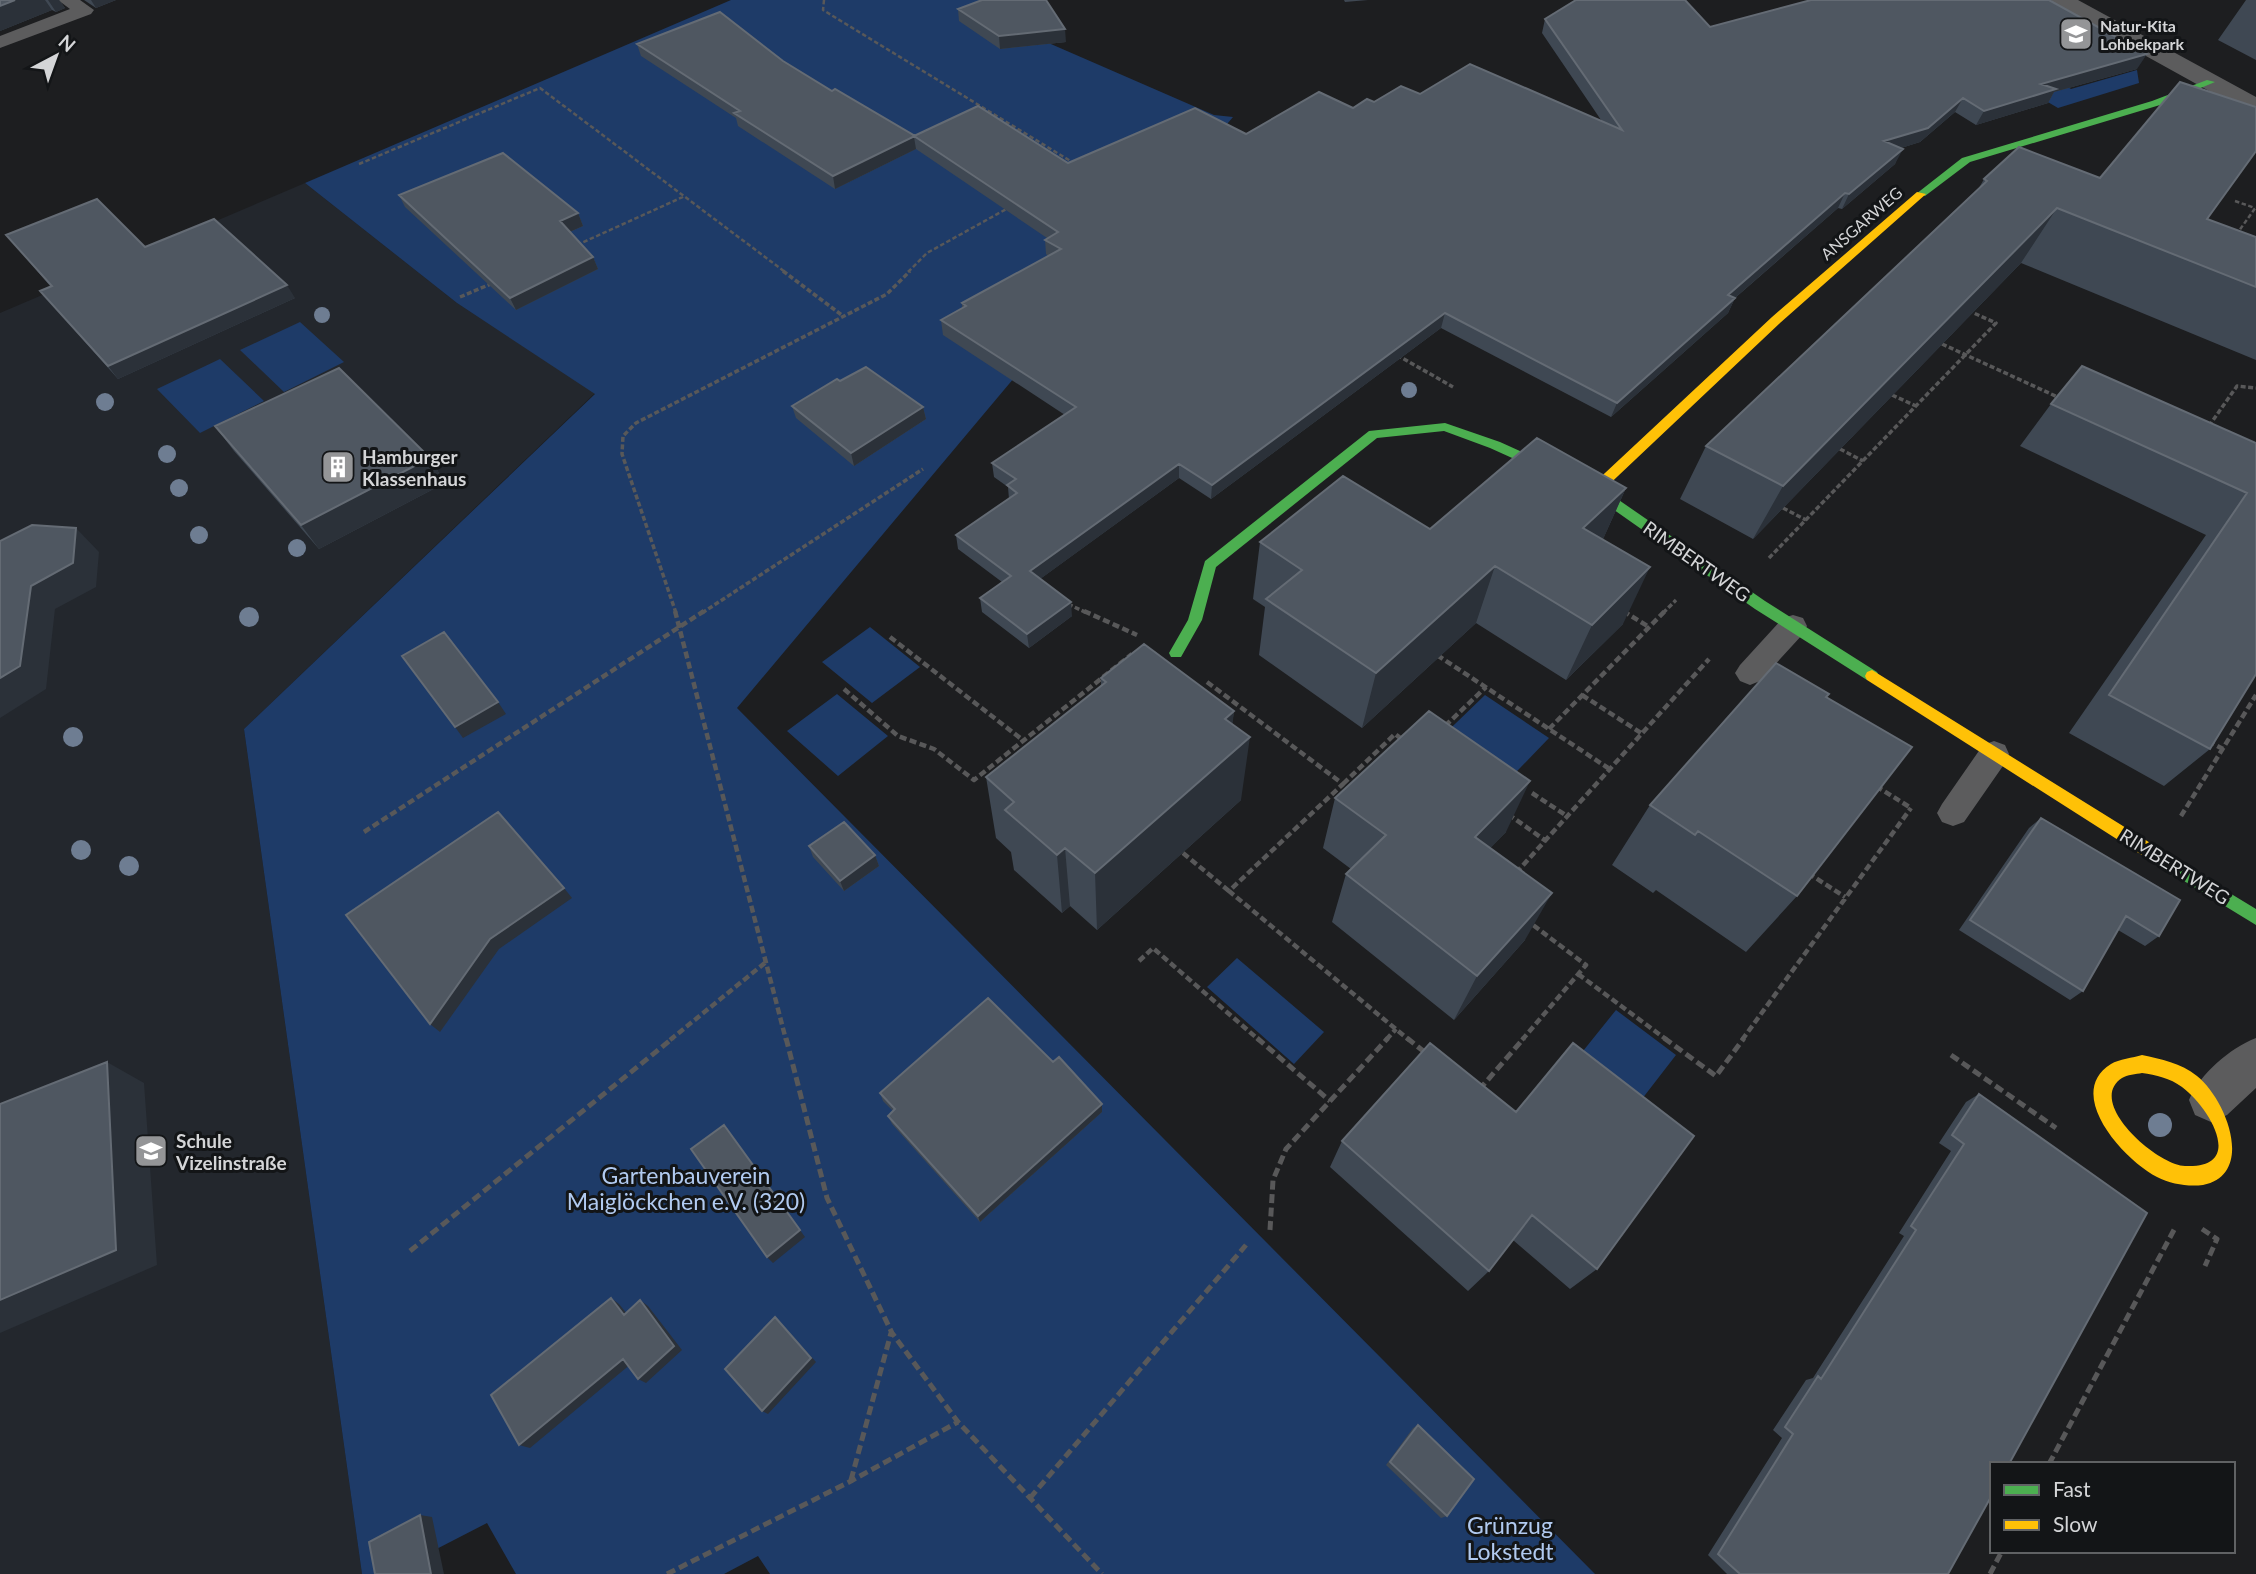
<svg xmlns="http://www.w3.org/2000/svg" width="2256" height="1574" viewBox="0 0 2256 1574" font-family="Lato,sans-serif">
	<rect width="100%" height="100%" fill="#1d1e20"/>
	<!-- built -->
	<path fill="#23272d" d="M305,183L457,303L595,393L244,729L362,1574H0V313Z"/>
	<!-- green -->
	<path fill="#1e3b68" d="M731,0H1005L1021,31L1214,115L1233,117L737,708L1595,1574H770L758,1556L724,1574H516L487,1523L388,1574H362L244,729L595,394L457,303L305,183Z
		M1929,32L2032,65L2071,89L2137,70L2139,83L2058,108Z
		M300,322L344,362L284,392L240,350Z
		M220,359L264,401L200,433L157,389Z
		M870,627L920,667L872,703L822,662Z
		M837,694L888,736L838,776L787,731Z
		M1485,695L1549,738L1492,797L1427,751Z
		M1237,958L1324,1032L1294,1064L1207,987Z
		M1616,1010L1676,1055L1635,1108L1575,1061Z"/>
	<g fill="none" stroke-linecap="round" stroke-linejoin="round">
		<!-- path-far3 -->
		<path stroke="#585859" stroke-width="2.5" stroke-dasharray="4.5 2.5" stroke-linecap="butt" d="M824,0L823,10L1077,165
			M359,164L540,88L785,272
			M2235,201L2255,208
			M2236,235L2256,207
			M577,245L685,196
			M908,272L927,253L1010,207"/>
		<!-- path-far2 -->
		<path stroke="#585859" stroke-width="3.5" stroke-dasharray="5 2.5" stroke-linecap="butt" d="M783,271L843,316
			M460,297L493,283
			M1942,344L2062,399
			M1397,355L1453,387
			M1892,395L1916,406
			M2209,426L2237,386L2256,388
			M1840,449L1863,461
			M1783,508L1806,520
			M1769,558L1996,323L1967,310
			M1068,604L1087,613
			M1623,611L1626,613
			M676,613L622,454L623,436L636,423L887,294L910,271
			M702,613L923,469
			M1663,613L1676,600"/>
		<!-- path-far1 -->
		<path stroke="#585859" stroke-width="4.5" stroke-dasharray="7 3.5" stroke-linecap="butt" d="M675,611L786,1040
			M1084,611L1137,635
			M1623,611L1649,627
			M890,637L1024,741
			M1437,655L1608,768
			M1207,682L1343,784L1229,891L1409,1040
			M844,689L898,736L934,749L974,780L1132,654
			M1582,695L1641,733
			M1445,726L1486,687
			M1549,729L1665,611
			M2208,741L2223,749
			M1343,784L1395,734L1404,741
			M1876,786L1911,808
			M1532,793L1567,816
			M1508,814L1546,841
			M2181,816L2256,695
			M364,832L704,611
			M1183,853L1229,891
			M1516,873L1709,659
			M1808,873L1845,897
			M1139,961L1153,948L1259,1040
			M1578,974L1667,1040
			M670,1040L766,962
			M1386,1040L1396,1029
			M1522,1040L1586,965L1529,922
			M1742,1040L1911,808"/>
		<!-- path -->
		<path stroke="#585859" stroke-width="5" stroke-dasharray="9 4.5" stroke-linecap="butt" d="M786,1038L827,1198L892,1333L958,1422L1102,1574
			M1257,1038L1330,1101
			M1407,1038L1427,1054
			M1664,1038L1716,1076L1744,1038
			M1951,1055L2056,1128
			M1479,1090L1524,1038
			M2202,1229L2217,1239L2205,1266
			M1270,1230L1273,1180L1286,1149L1388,1038
			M410,1251L673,1038
			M2049,1464L2175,1228
			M851,1480L891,1333
			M1030,1498L1246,1245
			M667,1574L851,1481L958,1422
			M1990,1574L2002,1551"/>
		<!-- lane -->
		<path fill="#5c5c5d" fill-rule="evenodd" d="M58,0H80L94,10L91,14L0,48V36L70,9Z
			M1793,615L1803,618L1807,626L1803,634L1760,681L1750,685L1740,681L1735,673L1740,665L1783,618Z
			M1994,741L2005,745L2009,754L2005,763L1964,822L1953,826L1942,822L1937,813L1942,804L1983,745Z"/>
		<!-- street -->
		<path fill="#5c5c5d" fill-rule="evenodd" d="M2051,0H2078L2256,97V114L2247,112L2054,5Z
			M2256,1038V1088L2227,1115L2211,1122L2195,1115L2189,1100C2200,1074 2230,1048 2256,1038Z"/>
		<!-- fast -->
		<path fill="#4caf50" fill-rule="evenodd" d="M2207,80L2215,82L2160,105L1970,162L1925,196L1916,194L1962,158L2152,101Z
			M1445,423L1500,442L1600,487L1765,601L1877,672L1879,676L1877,680H1867L1755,609L1590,493L1490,448L1444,431L1377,438L1216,567L1202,620L1181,657H1171L1169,653L1188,620L1205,561L1369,431Z
			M2154,847L2256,909V925L2148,859L2146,854L2148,849Z"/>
		<!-- slow -->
		<path fill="#ffc107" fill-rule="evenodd" d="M1917,192L1926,194L1780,323L1600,493H1590V487L1772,317Z
			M1872,670L2160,849L2162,854L2160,859L2154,861L2148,859L1867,680L1865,676L1867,672Z
			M2142,1055C2161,1059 2181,1063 2197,1076C2226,1099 2256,1174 2203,1185C2188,1187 2171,1184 2157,1177C2125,1161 2063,1094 2111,1064C2119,1059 2133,1058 2142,1055ZM2142,1073C2156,1075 2170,1078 2182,1087C2209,1107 2247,1169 2185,1166C2157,1165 2085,1102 2122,1078C2127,1075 2136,1074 2142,1073Z"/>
	</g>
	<!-- trees -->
	<g fill="#6e7d92">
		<circle cx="322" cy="315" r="8"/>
		<circle cx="1409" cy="390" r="8"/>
		<circle cx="105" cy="402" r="9"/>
		<circle cx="167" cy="454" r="9"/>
		<circle cx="179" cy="488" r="9"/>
		<circle cx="199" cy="535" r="9"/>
		<circle cx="297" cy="548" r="9"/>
		<circle cx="249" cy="617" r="10"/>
		<circle cx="73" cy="737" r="10"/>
		<circle cx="81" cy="850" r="10"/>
		<circle cx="129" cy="866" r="10"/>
		<circle cx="2160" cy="1125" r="12"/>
	</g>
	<!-- wall -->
	<path fill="#3f4853" d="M0,0H59L65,8L56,12L52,10L0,31Z
		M84,0H116L96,8Z
		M1344,0H1368L1345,2Z
		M2246,0H2256V60L2218,40Z
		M958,9L1066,42L1000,49L959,21Z
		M1545,19L1710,27L2137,69L2054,92L2048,103L1976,125L1955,112L1920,142L1901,148L1895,164L1842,209L1838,208L1735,298L1728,313L1611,417L1441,328L1211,499L1179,478L1040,579L1072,616L1029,648L982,612L980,598L1002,582L958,549L956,535L1009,499L1008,487L994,477L992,463L1065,415L943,335L941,320L962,308V303L1048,256L1046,254L1045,240L1047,238L916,149L835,189L738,126L736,118L641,56L637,44L783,61L832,91L914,136L1068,163L1246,134L1374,102L1420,94L1601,120L1542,33Z
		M1984,179L2207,219L2256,237V360L2021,263L1753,539L1680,499L1706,446L1979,188Z
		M399,195L578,213L583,226L570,232L593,257L598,269L516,310L405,207Z
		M6,235L145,247L295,298L118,379L40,291L51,287Z
		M840,381L923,407L926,419L854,466L796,418L792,406Z
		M2051,404L2256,443L2210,749L2164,786L2069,733L2206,535L2020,446Z
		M215,426L430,458L445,483L319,549L234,451Z
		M1626,488L1603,539L1623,624L1566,680L1476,623L1362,728L1259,655L1265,607L1253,599L1260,542L1430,529Z
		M1101,678L1234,711L1232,724L1241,800L1097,930L1070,906L1062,913L1014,870L1011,852L996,838L986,777L1101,686Z
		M1826,697L1797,896L1746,952L1656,890L1653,893L1612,865L1650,805Z
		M1335,798L1506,832L1490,848L1525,940L1454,1020L1332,922L1346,874L1351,869L1323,848Z
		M2041,818L2159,936L2145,946L2118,930L2083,991L2070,1000L1959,930L2029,828Z
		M809,846L875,855L879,866L844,891L813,857Z
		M880,1093L1102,1112L980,1222L892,1124L888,1116L893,1111L883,1101Z
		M1979,1094L1948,1574H1727L1708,1555L1782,1438L1773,1430L1806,1380L1813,1378L1904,1236L1899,1233L1951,1151L1939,1143L1966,1102Z
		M1516,1112L1597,1269L1570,1289L1513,1240L1489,1271L1468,1291L1330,1167L1342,1141Z
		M1418,1425L1447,1516L1441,1518L1386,1465L1413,1428Z"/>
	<!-- shaded-wall -->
	<path fill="#2b3139" d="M15,0H45L52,10L0,31V6Z
		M48,0H59L65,8L56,12Z
		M91,0H116L96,8Z
		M1065,29L1066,42L1000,49L999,36Z
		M2147,54L2137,69L2054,92L2048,103L1976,125L1984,111L2041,84Z
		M1963,98L1955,112L1920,142L1876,156L1884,141Z
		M914,137L916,149L835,189L833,176Z
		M1903,149L1895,164L1842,209L1849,194Z
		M1845,193L1838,208L1721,310L1728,295Z
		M2057,208L2021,263L1753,539L1783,486Z
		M578,213L583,226L565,234L560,221Z
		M593,257L598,269L516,310L510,298Z
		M287,285L295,298L118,379L108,366Z
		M1735,298L1728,313L1611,417L1617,403Z
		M1445,313L1441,328L1211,499L1212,485Z
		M923,407L926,419L854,466L851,453Z
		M430,458L445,483L319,549L301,525Z
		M1179,464V478L1032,585L1030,571Z
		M1626,488L1600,546L1583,528Z
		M76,528L99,552L96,587L55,609L46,689L0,718V678L31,586Z
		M1495,566L1476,623L1362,728L1376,673Z
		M1650,567L1623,624L1566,680L1592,625Z
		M1071,602L1072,616L1029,648L1027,634Z
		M498,702L506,714L463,738L455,727Z
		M1234,711L1229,756L1250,737L1241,800L1097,930L1095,873L1225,719Z
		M1530,781L1506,832L1454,886L1475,837Z
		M1065,848L1070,906L1062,913L1057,855Z
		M875,855L879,866L844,891L840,881Z
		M564,888L572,898L499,949L440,1032L430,1024L490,939Z
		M1552,893L1525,940L1454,1020L1477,976Z
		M107,1062L144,1083L157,1265L0,1333V1300Z
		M1102,1104V1112L980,1222L978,1216Z
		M730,1133L805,1237L773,1263L767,1257Z
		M611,1298L619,1304L632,1320L624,1315Z
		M640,1300L648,1306L682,1350L646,1383L638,1379Z
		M775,1317L816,1362L768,1414L762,1411Z
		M623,1359L632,1363L530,1448L519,1445Z
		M420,1515L432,1517L444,1574H431Z"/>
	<!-- building -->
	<path fill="#4f5761" stroke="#646b74" stroke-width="2" d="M0,0H15L0,6Z
		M982,0H1046L1065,29L999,36L958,9Z
		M1576,0H1685L1710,27L1811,0H2049L2147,54L2041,84L2056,89L1984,111L1963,98L1928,128L1884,141L1903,149L1849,194L1845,193L1728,295L1735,298L1617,403L1445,313L1212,485L1179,464L1030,571L1071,602L1027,634L980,598L1011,576L956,535L1017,493L1007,485L1016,479L992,463L1076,407L941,320L966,306L962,303L1061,249L1045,240L1058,232L914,136L978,106L1068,163L1195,108L1246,134L1319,92L1353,108L1367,99L1374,102L1401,86L1420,94L1470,64L1622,130L1545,19Z
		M720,12L783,61L832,91L835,89L915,136L833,176L734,113L740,111L637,44Z
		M2180,82L2256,107V151L2207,219L2256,237V287L2057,208L1783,486L1706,446L1987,181L1984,179L2019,147L2100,178Z
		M503,153L578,213L560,221L593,257L510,298L399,195Z
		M97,199L145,247L214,219L287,285L108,366L40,291L52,286L6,235Z
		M2082,366L2256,443V674L2210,749L2109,695L2247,493L2051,404Z
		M866,367L923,407L851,453L792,406L837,379L840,381Z
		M339,368L430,458L301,525L215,426Z
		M1537,438L1626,488L1583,528L1650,567L1592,625L1495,566L1376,673L1266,599L1302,570L1260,542L1343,476L1430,529Z
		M32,525L76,528L73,563L31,586L20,666L0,678V541Z
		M444,632L498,702L455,727L402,656Z
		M1144,644L1234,711L1225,719L1250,737L1095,873L1065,848L1057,855L1005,810L1014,802L986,777L1106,682L1101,678Z
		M1776,663L1829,694L1826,697L1912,747L1797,896L1698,831L1695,835L1650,805Z
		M1429,711L1530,781L1475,837L1552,893L1477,976L1346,874L1386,835L1335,798Z
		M498,812L564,888L490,939L430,1024L346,915Z
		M2041,818L2180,900L2159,936L2126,916L2083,991L1970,920Z
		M844,822L875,855L840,881L809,846Z
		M988,998L1053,1062L1059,1057L1102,1104L978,1216L888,1116L895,1109L880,1093Z
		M1430,1043L1516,1112L1573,1043L1694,1136L1597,1269L1532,1215L1489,1271L1342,1141Z
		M107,1062L116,1250L0,1300V1104Z
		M1979,1094L2147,1213L2009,1464H1992V1495L1948,1574H1740L1718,1554L1793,1434L1785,1427L1818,1376L1821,1379L1916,1230L1911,1226L1964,1144L1952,1135Z
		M724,1125L800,1230L767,1257L691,1149Z
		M611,1298L624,1315L640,1300L674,1346L638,1379L623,1359L519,1445L491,1395Z
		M775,1317L811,1358L762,1411L725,1369Z
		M1418,1425L1474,1479L1447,1516L1390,1462Z
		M420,1515L431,1574H375L369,1542Z"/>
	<!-- icons -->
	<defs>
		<symbol id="school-square" viewBox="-11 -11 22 22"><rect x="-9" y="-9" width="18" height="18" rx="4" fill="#949597" stroke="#131517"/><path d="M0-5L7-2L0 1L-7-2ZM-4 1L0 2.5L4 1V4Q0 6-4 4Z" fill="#fff"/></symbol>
		<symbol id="building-square" viewBox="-11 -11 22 22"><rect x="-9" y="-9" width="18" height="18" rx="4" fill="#949597" stroke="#131517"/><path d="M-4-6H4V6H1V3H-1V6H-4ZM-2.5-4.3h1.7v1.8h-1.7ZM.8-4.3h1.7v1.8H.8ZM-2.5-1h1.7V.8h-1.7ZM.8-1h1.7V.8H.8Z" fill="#fff"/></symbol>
	</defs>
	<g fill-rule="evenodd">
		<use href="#school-square" x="2057" y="15" width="38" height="38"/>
		<use href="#building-square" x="319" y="448" width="38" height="38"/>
		<use href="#school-square" x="132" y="1132" width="38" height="38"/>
	</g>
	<g text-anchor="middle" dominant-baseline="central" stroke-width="6" stroke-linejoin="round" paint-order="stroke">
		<!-- far-poi labels -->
		<g font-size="16" font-weight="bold" fill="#d4d5d7" stroke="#131517" text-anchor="start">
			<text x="2100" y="25">Natur-Kita<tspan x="2100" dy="18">Lohbekpark</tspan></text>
		</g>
		<!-- far-street labels -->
		<g font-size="16" fill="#d4d5d7" stroke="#131517">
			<text transform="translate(1861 223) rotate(-41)">ANSGARWEG</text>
		</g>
		<!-- poi labels -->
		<g font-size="19" font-weight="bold" fill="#d4d5d7" stroke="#131517" text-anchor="start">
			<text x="362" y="456">Hamburger<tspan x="362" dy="22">Klassenhaus</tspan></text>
			<text x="176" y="1140">Schule<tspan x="176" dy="22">Vizelinstraße</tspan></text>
		</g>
		<!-- street labels -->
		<g font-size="19" fill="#d4d5d7" stroke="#131517">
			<text transform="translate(1697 561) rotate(35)">RIMBERTWEG</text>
			<text transform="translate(2175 866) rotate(32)">RIMBERTWEG</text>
		</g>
		<!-- near-park labels -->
		<g font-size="23" fill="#b1caf0" stroke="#131517">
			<text x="686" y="1175">Gartenbauverein<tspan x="686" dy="26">Maiglöckchen e.V. (320)</tspan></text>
			<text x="1510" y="1525">Grünzug<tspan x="1510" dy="26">Lokstedt</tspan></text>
		</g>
	</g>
	<!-- legend -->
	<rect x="1990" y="1462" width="245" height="91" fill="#131517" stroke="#606264" stroke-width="2"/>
	<rect x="2004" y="1485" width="35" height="10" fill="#4caf50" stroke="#606264" stroke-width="2"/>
	<text x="2053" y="1497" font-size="21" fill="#d4d5d7">Fast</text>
	<rect x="2004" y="1520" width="35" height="10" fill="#ffc107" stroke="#606264" stroke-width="2"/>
	<text x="2053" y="1532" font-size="21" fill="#d4d5d7">Slow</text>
	<!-- north arrow -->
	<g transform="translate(56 56) rotate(41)" stroke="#131517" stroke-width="5" paint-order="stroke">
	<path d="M0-5L12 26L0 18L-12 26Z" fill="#d4d5d7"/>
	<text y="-10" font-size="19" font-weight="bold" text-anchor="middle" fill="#d4d5d7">N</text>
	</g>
</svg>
